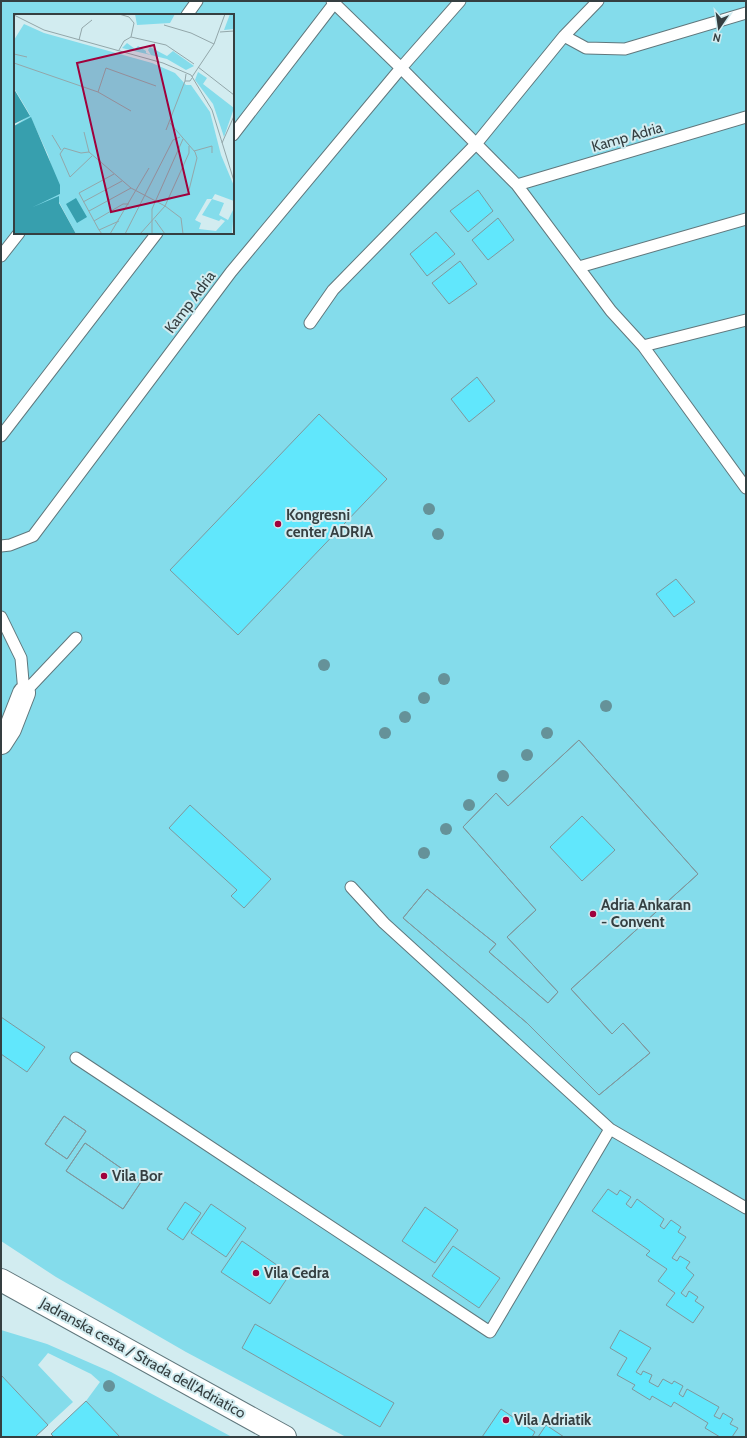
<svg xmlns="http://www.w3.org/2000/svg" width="747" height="1438" viewBox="0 0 747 1438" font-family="Cabin,sans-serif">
	<rect width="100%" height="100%" fill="#d2ecf0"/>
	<!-- green -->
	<path fill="#84dceb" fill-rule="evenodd" d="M1,1H746V1437H346L186,1352L56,1277L1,1241ZM15,15H233V233H15Z
		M1,1330L47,1344L111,1372L232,1437H120L86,1401L100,1382L91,1374L48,1353L38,1365L73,1402L48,1425L1,1375Z"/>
	<!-- building -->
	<path fill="#61e7fc" stroke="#7f979c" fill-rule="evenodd" d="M478,190L493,211L468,232L450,211Z
		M498,218L514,240L488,260L472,240Z
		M436,232L455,254L427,276L410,254Z
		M460,261L477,284L449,304L432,283Z
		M477,377L495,401L469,422L451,399Z
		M319,414L387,479L238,635L170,570Z
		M676,579L695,602L674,617L656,594Z
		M579,740L698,874L571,989L612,1034L623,1023L650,1053L599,1095L527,1023L403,918L427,889L496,944L489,952L548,1003L558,992L507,937L536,910L463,827L496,793L508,806ZM582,816L615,850L582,881L550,847Z
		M579,740L698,874L571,989L612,1034L623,1023L650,1053L599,1095L527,1023L403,918L427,889L496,944L489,952L548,1003L558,992L507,937L536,910L463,827L496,793L508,806Z
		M190,805L271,879L244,908L231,896L237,890L169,828Z
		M1,1017L45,1047L27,1072L1,1054Z
		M64,1116L86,1131L67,1159L45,1144Z
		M64,1116L86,1131L67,1159L45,1144Z
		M85,1143L141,1182L123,1209L66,1171Z
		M85,1143L141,1182L123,1209L66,1171Z
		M608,1189L617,1195L620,1190L631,1197L626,1204L631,1208L637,1199L664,1219L660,1226L664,1229L671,1220L681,1227L678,1232L686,1237L672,1258L677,1261L680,1256L690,1262L686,1268L694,1275L681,1293L686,1297L689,1291L698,1297L695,1301L704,1307L693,1323L666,1305L675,1293L658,1281L667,1269L646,1255L650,1251L592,1211Z
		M185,1202L201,1213L183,1240L167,1229Z
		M211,1204L246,1228L226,1257L191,1233Z
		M425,1207L458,1230L435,1263L402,1241Z
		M242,1241L290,1274L270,1304L221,1272Z
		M453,1246L500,1278L479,1308L432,1276Z
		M255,1324L394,1403L380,1427L242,1348Z
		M620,1330L651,1348L636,1372L641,1375L643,1371L652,1375L649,1382L658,1387L663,1379L672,1384L674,1381L683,1386L679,1394L683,1397L687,1389L719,1407L714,1416L720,1419L723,1413L733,1419L730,1424L738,1428L732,1437H720L705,1428L708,1423L674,1402L671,1407L652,1396L650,1400L632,1389L635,1385L617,1375L627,1358L610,1348Z
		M1,1375L48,1425L35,1437H1Z
		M86,1401L120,1437H54L51,1434Z
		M501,1409L535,1432L532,1437H482Z
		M546,1425L564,1437H538Z"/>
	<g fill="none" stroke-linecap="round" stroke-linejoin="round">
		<defs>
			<path id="service" d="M332,1L401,68L517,185L611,311L643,346L746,488
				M187,15L197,1
				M564,36L586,48L625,49L746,13
				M233,135L336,1
				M517,185L746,117
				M1,256L19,233
				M579,267L746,219
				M310,323L333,290L476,144L564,36L598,1
				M643,346L746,320
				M1,436L157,233
				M1,546L10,545L33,536L231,272L401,68L460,1
				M1,617L21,658L24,693
				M24,693L76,638
				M351,887L384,923L610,1129L746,1208
				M76,1058L490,1332L610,1129"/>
			<path id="minor" d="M1,743L10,729L24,693"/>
			<path id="secondary" d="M1,1280L285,1437"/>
		</defs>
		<!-- service casing -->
		<use href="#service" stroke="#60777c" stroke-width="13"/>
		<!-- minor casing -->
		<use href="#minor" stroke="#60777c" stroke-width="24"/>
		<!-- secondary casing -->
		<use href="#secondary" stroke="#60777c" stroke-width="24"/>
		<!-- service -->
		<use href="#service" stroke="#fff" stroke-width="11"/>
		<!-- minor -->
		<use href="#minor" stroke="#fff" stroke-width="22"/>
		<!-- secondary -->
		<use href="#secondary" stroke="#fff" stroke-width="22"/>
	</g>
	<!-- trees -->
	<g fill="#659299">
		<circle cx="429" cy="509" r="6"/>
		<circle cx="438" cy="534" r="6"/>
		<circle cx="324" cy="665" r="6"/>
		<circle cx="444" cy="679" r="6"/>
		<circle cx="424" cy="698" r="6"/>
		<circle cx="606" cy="706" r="6"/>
		<circle cx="405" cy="717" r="6"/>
		<circle cx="385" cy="733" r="6"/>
		<circle cx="547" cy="733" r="6"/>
		<circle cx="527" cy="755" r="6"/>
		<circle cx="503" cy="776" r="6"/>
		<circle cx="469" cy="805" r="6"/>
		<circle cx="446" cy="829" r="6"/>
		<circle cx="424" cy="853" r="6"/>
		<circle cx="109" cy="1386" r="6"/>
	</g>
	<!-- markers -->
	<g fill="#a0013c" stroke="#d2ecf0" stroke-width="1.5">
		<circle cx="278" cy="524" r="4"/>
		<circle cx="593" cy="914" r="4"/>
		<circle cx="104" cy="1176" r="4"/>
		<circle cx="256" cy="1273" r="4"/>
		<circle cx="506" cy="1420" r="4"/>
	</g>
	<g text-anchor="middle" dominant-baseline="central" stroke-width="4" stroke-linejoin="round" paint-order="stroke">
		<!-- street labels -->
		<g font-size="15" fill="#353f41" stroke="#d2ecf0">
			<text transform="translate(627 137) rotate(-16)">Kamp Adria</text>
			<text transform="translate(190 302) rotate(-53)">Kamp Adria</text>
			<text transform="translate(143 1358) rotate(29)">Jadranska cesta / Strada dell'Adriatico</text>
		</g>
		<!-- poi labels -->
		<g font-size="15" font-weight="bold" fill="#353f41" stroke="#d2ecf0" text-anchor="start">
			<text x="286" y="515">Kongresni<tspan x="286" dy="17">center ADRIA</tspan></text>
			<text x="601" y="905">Adria Ankaran<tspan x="601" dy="17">- Convent</tspan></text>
			<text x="112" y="1176">Vila Bor</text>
			<text x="264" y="1273">Vila Cedra</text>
			<text x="514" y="1420">Vila Adriatik</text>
		</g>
	</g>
	<!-- overview -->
	<g transform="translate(14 14)">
		<rect width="220" height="220" fill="#d2ecf0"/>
		<path d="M121,0H161L156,9L123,11ZM216,0H220V15L210,16ZM10,10L30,19L138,49L161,59L172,71H177L196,98L207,141L220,172V187L201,180L198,185L210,189L205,201L214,206L220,194L218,220H62L45,188L19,193L18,191L46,180L34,141L17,104L0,112L16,101L0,74V26ZM193,185H198L188,201L205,207L207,205L211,207L202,217L185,215L187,209L181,206ZM113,29L121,35L124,32L132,37V39L137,41L134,36L136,33L153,42L159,37L180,52L172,56L153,45L108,34ZM184,58L193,64L189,70L220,94L210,123L199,90L181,66Z" fill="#84dceb" fill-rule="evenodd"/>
		<path d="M0,75L16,102L0,110ZM17,103L46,171V180L19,193L45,182V189L62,220H0V112ZM62,184L73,203L63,209L52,190Z" fill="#379fae"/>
		<path fill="none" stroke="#93a7aa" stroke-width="1" d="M105,0L115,3L120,9L117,23L110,27L105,36M0,1L30,16L149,49L177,61L198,96L220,167M150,11L177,19L200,30M206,18L220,17M117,23L152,31L180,50M65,26L68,14L78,6M0,40L13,43M0,49L84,78L117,97M184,53L220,81M172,60L171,67H176L178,64M178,63L200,30L211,0M84,78L92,54L142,72M156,109L181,138L183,144L175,176M152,116L171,67M70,118L75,138M38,121L47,136M208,129L220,102M180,137L198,132V139M78,142L56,163L46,140L50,134L67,139L75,138L117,174L151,192L167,204L169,220M69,188L108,167M75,197L117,174M141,206L151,220M80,207L109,190H115M85,216L65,179L100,160M88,220L85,216L105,207M96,220L135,154M111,220L159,126L166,123M126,220L151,192L175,139V132M138,220V195L169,125"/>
		<path fill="#a0013c" fill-opacity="0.15" stroke="#a0013c" stroke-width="2" d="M140,31L175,180L97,198L63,49Z"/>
		<rect width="220" height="220" fill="none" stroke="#353f41" stroke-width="2"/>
	</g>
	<!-- border -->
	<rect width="747" height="1438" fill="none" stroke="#353f41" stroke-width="4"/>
	<!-- north arrow -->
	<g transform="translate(719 28) rotate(193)" stroke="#d2ecf0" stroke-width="3" paint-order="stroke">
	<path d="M0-3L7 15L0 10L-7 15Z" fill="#353f41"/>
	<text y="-6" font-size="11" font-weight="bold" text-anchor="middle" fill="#353f41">N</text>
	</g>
</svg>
